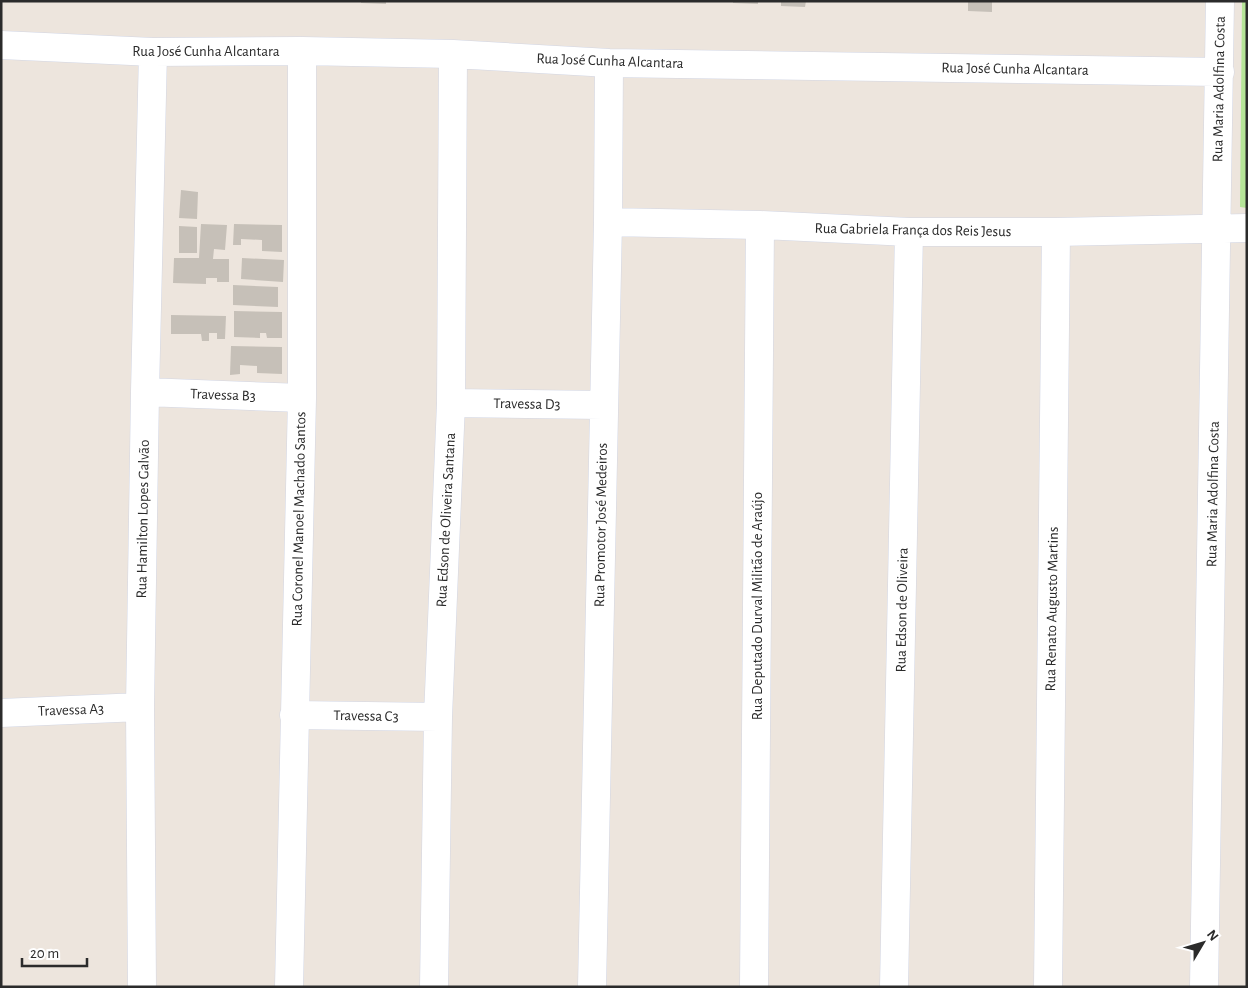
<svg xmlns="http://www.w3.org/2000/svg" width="1248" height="988" viewBox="0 0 1248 988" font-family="'Alegreya Sans',sans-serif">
	<rect width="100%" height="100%" fill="#ede5dd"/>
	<!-- green -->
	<path fill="#b6e598" d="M1242,1H1247V208L1240,207Z"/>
	<!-- building -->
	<path fill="#c6c0b8" d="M361,1H386V4L361,3Z
		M733,1H758V4L733,3Z
		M781,1H806L805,7L781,6Z
		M968,1H992V12L968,11Z
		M181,190L198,192L197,219L179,218Z
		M201,224L227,225L225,250L214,249L213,259H229V282H217V278H206V284L173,283L174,258H199Z
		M234,224L282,225V252L262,251V240L241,239V245H233Z
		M179,226L197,227V253H179Z
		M242,258L284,260L283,282L241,279Z
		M233,285L278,287V307L233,305Z
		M234,311L282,312V338H267L266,333H260V338L234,337Z
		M171,315L226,316L225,339H217V333H209V341H202L201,334H171Z
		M231,346L282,347V374L257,373V366L240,365V374L230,375Z"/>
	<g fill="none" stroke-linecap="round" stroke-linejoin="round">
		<defs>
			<path id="minor" d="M1,45L153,52L302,51L453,54L609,63L1220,72
				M608,222L760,225L909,232H1056L1247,228
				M145,392L302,398
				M451,403L603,405
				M1,713L140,707
				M294,715L438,717
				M142,987L140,707L145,392L153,52
				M289,987L302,398V51
				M434,987L438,717L451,403L453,54
				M592,987L608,222L609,63
				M754,987L760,225
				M894,987L909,232
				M1048,987L1056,232
				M1204,987L1220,1"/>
		</defs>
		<!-- minor casing -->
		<use href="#minor" stroke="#d2d6e4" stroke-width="29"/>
		<!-- minor -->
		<use href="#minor" stroke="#fff" stroke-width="28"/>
	</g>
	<g text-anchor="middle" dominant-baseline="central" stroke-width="4.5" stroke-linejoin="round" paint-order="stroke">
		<!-- street labels -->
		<g font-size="15" fill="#2b2b2b" stroke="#fff">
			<text x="206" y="51">Rua José Cunha Alcantara</text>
			<text transform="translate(610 61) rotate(2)">Rua José Cunha Alcantara</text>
			<text transform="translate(1015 69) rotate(1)">Rua José Cunha Alcantara</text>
			<text transform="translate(1219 89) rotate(-89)">Rua Maria Adolfina Costa</text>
			<text transform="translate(913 230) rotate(1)">Rua Gabriela França dos Reis Jesus</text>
			<text transform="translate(223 395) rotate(2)">Travessa B3</text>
			<text transform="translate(527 404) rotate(1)">Travessa D3</text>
			<text transform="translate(1213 494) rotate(-89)">Rua Maria Adolfina Costa</text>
			<text transform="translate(143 519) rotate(-89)">Rua Hamilton Lopes Galvão</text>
			<text transform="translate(299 519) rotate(-89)">Rua Coronel Manoel Machado Santos</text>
			<text transform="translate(446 520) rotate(-87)">Rua Edson de Oliveira Santana</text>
			<text transform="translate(601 525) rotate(-89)">Rua Promotor José Medeiros</text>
			<text transform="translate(757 606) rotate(-90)">Rua Deputado Durval Militão de Araújo</text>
			<text transform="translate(1052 609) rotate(-89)">Rua Renato Augusto Martins</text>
			<text transform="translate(902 610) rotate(-89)">Rua Edson de Oliveira</text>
			<text transform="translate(71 710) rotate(-2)">Travessa A3</text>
			<text transform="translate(366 716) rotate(1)">Travessa C3</text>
		</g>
	</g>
	<!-- border -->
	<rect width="1248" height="988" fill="none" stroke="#2b2b2b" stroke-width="5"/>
	<!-- north arrow -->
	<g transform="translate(1203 943) rotate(52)" stroke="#ffffff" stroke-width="4" paint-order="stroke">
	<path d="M0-4L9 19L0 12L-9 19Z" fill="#2b2b2b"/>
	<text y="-8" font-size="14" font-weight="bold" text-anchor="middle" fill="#2b2b2b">N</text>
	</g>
	<!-- scale -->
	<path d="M22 958v8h65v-8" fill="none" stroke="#2b2b2b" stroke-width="2.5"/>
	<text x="30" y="958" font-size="15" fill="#2b2b2b" stroke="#ffffff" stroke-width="4" paint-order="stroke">20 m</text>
</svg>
